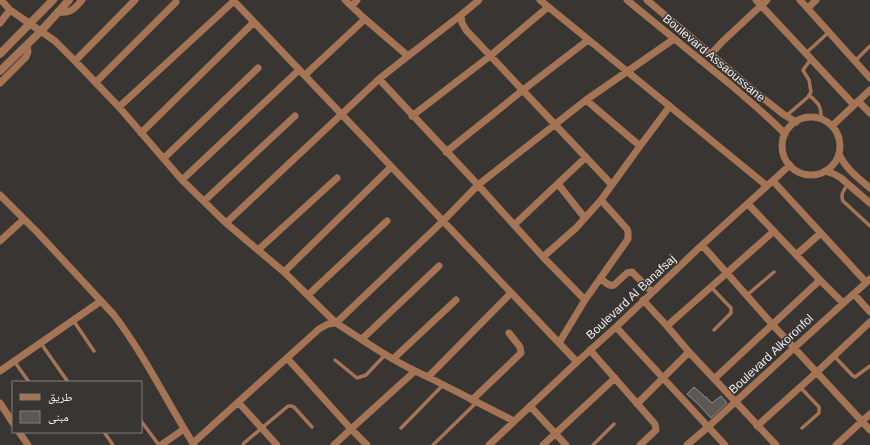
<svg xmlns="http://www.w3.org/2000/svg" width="870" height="445" viewBox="0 0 870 445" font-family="Arial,'Noto Naskh Arabic',sans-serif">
	<rect width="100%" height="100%" fill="#383533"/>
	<!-- building -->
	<path fill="#5b5856" stroke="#94918e" d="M694,387L705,397H706L712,403L721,396L727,403L711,418L698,404L687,394Z"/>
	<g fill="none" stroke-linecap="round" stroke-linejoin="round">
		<!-- service -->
		<path stroke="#a47454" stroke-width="3.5" d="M806,53L829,32
			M855,61L870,46
			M809,95C818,103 822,106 821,119
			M786,116L808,97L811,92L809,80L804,72L803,70L811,59
			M848,184C844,190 840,194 843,201L870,226
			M711,287L731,308V313L714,330
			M747,295L774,272
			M73,320L94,351
			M40,342L68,382
			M834,356L853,376L855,377L870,366
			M335,360L357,378L366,375L385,355
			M14,361L29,382
			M800,387L819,407V413L802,428
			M141,421L159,445
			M401,428L443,385
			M104,432L113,445
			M243,445L244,443L288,406H291L294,407L312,427
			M433,445L477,402
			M593,445L614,424"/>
		<!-- minor -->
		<path stroke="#a47454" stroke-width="7" d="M1,0L10,10L55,41L75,61L119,107L182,180L226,223L284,272L336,323L443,221L478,185L586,100L674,39
			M233,0L577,362
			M345,0L365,19L408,56
			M540,0L767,186
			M627,0C661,28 696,56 731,85C749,101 768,116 785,134
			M647,0L759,95L783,114L796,122
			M756,0L854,105
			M800,0L870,78
			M352,6L357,0
			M808,8L816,0
			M58,12C71,14 75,8 82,0
			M461,15L462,23L466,30L612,185
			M0,23L10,10
			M711,54L723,41L767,0
			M75,61L135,0
			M305,75L365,19
			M379,79L478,185L543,257L585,300
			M96,82L176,2
			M0,83L26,57L28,52L27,45
			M586,100L640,146
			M858,101L870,113
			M119,107L234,1
			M412,116L490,56L548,7
			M782 146a29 29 0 1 1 58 0a29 29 0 1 1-58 0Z
			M832,126L870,90
			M141,133L254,22
			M446,152L523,90L588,40
			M839,154C846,169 858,178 870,188
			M164,158L258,68
			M825,171L834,174L841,178L870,203
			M182,180L299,70
			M773,181L866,282
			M558,184L585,218
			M0,195L38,233L114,315C145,356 167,402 194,445
			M204,201L295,116
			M748,204L820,280L843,303
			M226,223L379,79L408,56L461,15L479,0
			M514,225L586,157
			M0,241L24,219
			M702,245L772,324L870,430
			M258,250L337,178
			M796,255L821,233
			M543,257L576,228L601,200L640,146L670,106
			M284,272L391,167
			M600,278C604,281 609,287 614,285L627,273L632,272L652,292
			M854,294L870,312
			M308,295L387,221
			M643,300L667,326L689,352L776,445
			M667,326L774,231
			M616,327L725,445
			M362,339L439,266
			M559,343L585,300L628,239V232L627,229L601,200
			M590,350L655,424L656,430L640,445
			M287,358L351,429L367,445
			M393,359L456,300
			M0,371L101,301
			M428,377L511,293
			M714,379L820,280
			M472,400L521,353L520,347L509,333
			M238,402L277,445
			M0,403L13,423
			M637,404L689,352
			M530,406L566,445
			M757,426L817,372L870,322
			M19,432L28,445
			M193,443L319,329L328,324L336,323C366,342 395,363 428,377L514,421
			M161,445L184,429
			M334,445L351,429L415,371
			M489,445L577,362L616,327L702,245L790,165
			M543,445L615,378
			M687,445L708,427L794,348L870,279
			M836,445L870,414"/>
		<!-- tertiary -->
		<path stroke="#a47454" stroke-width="8" d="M0,54L53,0
			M0,71L41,31L69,0"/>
	</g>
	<g text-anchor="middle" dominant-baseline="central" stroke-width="3" stroke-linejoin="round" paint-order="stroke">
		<!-- street labels -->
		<g font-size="12" fill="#f1efee" stroke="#383533">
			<text transform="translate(714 58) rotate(40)">Boulevard Assaoussane</text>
			<text transform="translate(631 297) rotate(-43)">Boulevard Al Banafsaj</text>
			<text transform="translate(771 354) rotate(-43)">Boulevard Alkoronfol</text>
		</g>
	</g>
	<!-- legend -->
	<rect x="12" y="381" width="130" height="52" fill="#383533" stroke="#827f7e"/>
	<rect x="20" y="394" width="20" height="6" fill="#a47454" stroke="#827f7e"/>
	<text x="48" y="401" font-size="12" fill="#f1efee">طريق</text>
	<rect x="20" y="411" width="20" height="12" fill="#5b5856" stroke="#827f7e"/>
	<text x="48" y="421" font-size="12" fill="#f1efee">مبنى</text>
</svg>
